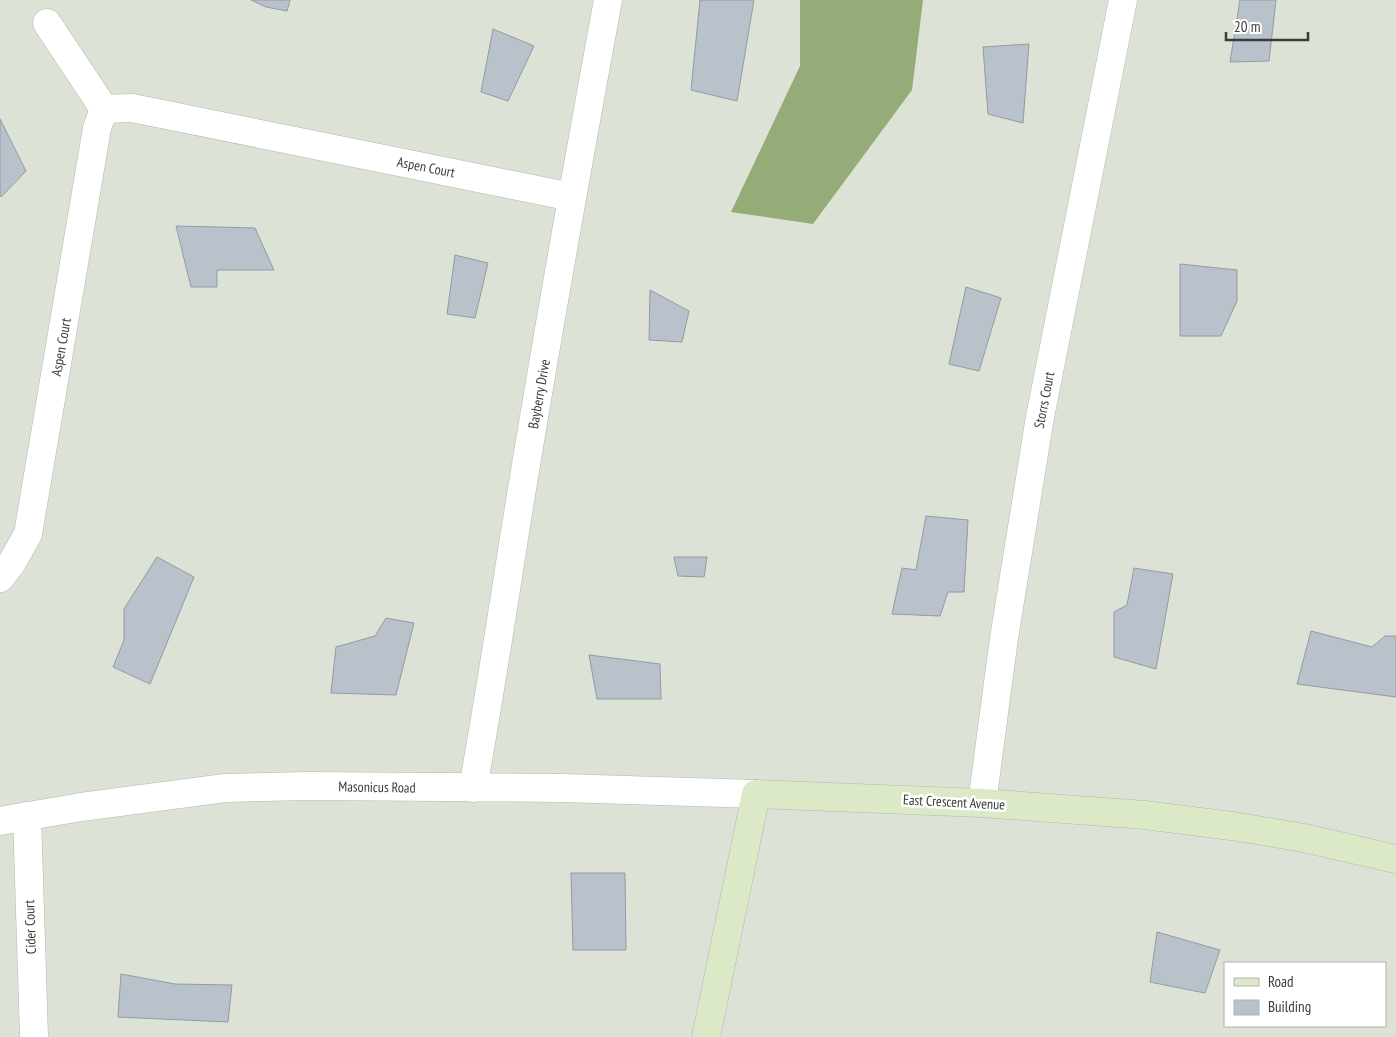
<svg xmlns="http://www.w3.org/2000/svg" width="1396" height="1037" viewBox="0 0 1396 1037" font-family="'PT Sans Narrow',sans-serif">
	<rect width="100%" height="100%" fill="#dde2d7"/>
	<!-- forest -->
	<path fill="#95ab78" d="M800,0H923L912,90L813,224L731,212L800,66Z"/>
	<!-- building -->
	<path fill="#b9c2cb" stroke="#929aa4" d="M251,0H290L287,11L266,7Z
		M700,0H754L737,101L691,90Z
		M1240,0H1276L1269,61L1230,62Z
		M493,29L534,46L508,101L481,92Z
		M1029,44L1023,123L988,114L983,47Z
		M0,119L26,171L1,197L0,196Z
		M176,226L255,228L274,270H217V287H191Z
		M455,255L488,263L475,318L447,314Z
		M1180,264L1237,270V301L1221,336H1180Z
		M966,287L1001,298L979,371L949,364Z
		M650,290L689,311L682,342L649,340Z
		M926,516L968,520L964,592H948L940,616L892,614L902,568L916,570Z
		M157,557L194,577L150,684L113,667L124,640V609Z
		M674,557H707L704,577L678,576Z
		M1134,568L1173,574L1156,669L1114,657V612L1127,605Z
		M386,618L414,623L396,695L331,693L336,647L375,636Z
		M1311,631L1372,647L1385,636H1396V697L1297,684Z
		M589,655L660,664L661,699H597Z
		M571,873H625L626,950H573Z
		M1157,932L1220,950L1205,993L1150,982Z
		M121,974L175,984L232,985L228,1022L118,1017Z"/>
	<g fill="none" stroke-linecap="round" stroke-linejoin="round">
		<defs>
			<path id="street" d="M47,23L104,109L132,108L572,197
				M0,578L11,564L28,534L97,128L104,109
				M473,788C488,705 501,622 514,538C543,359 575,179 608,0
				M982,803L1004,638L1040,417L1123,0
				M27,816L34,1037
				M0,821L81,807L225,788L308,786L562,788L756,794"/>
			<path id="secondary" d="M706,1037L756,794L982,803L1145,815L1239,827L1304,838L1396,859"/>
		</defs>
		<!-- street casing -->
		<use href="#street" stroke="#b3b8ad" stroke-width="29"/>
		<!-- secondary casing -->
		<use href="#secondary" stroke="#b3b8ad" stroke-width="29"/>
		<!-- street -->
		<use href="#street" stroke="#fff" stroke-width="28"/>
		<!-- secondary -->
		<use href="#secondary" stroke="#dce9c6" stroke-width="28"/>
	</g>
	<g text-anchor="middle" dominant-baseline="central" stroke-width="5" stroke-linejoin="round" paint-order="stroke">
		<!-- street labels -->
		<g font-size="14" fill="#3a3c37" stroke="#fff">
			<text transform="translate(426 167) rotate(11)">Aspen Court</text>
			<text transform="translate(61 347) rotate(-80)">Aspen Court</text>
			<text transform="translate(539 394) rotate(-80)">Bayberry Drive</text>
			<text transform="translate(1044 400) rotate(-79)">Storrs Court</text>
			<text transform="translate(377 787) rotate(1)">Masonicus Road</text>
			<text transform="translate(954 802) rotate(3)">East Crescent Avenue</text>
			<text transform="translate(30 927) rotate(-92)">Cider Court</text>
		</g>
	</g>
	<!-- legend -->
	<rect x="1224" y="962" width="162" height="65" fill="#ffffff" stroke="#b0b1af"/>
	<rect x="1234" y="978" width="25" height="8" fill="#dce9c6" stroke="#b0b1af"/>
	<text x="1268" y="987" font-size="15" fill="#3a3c37">Road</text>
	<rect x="1234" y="1000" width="25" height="15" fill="#b9c2cb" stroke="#b0b1af"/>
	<text x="1268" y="1012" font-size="15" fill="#3a3c37">Building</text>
	<!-- scale -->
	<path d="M1226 32v8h82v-8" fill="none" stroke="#3a3c37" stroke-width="2.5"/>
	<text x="1234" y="32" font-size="15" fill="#3a3c37" stroke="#ffffff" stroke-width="4" paint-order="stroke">20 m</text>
</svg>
